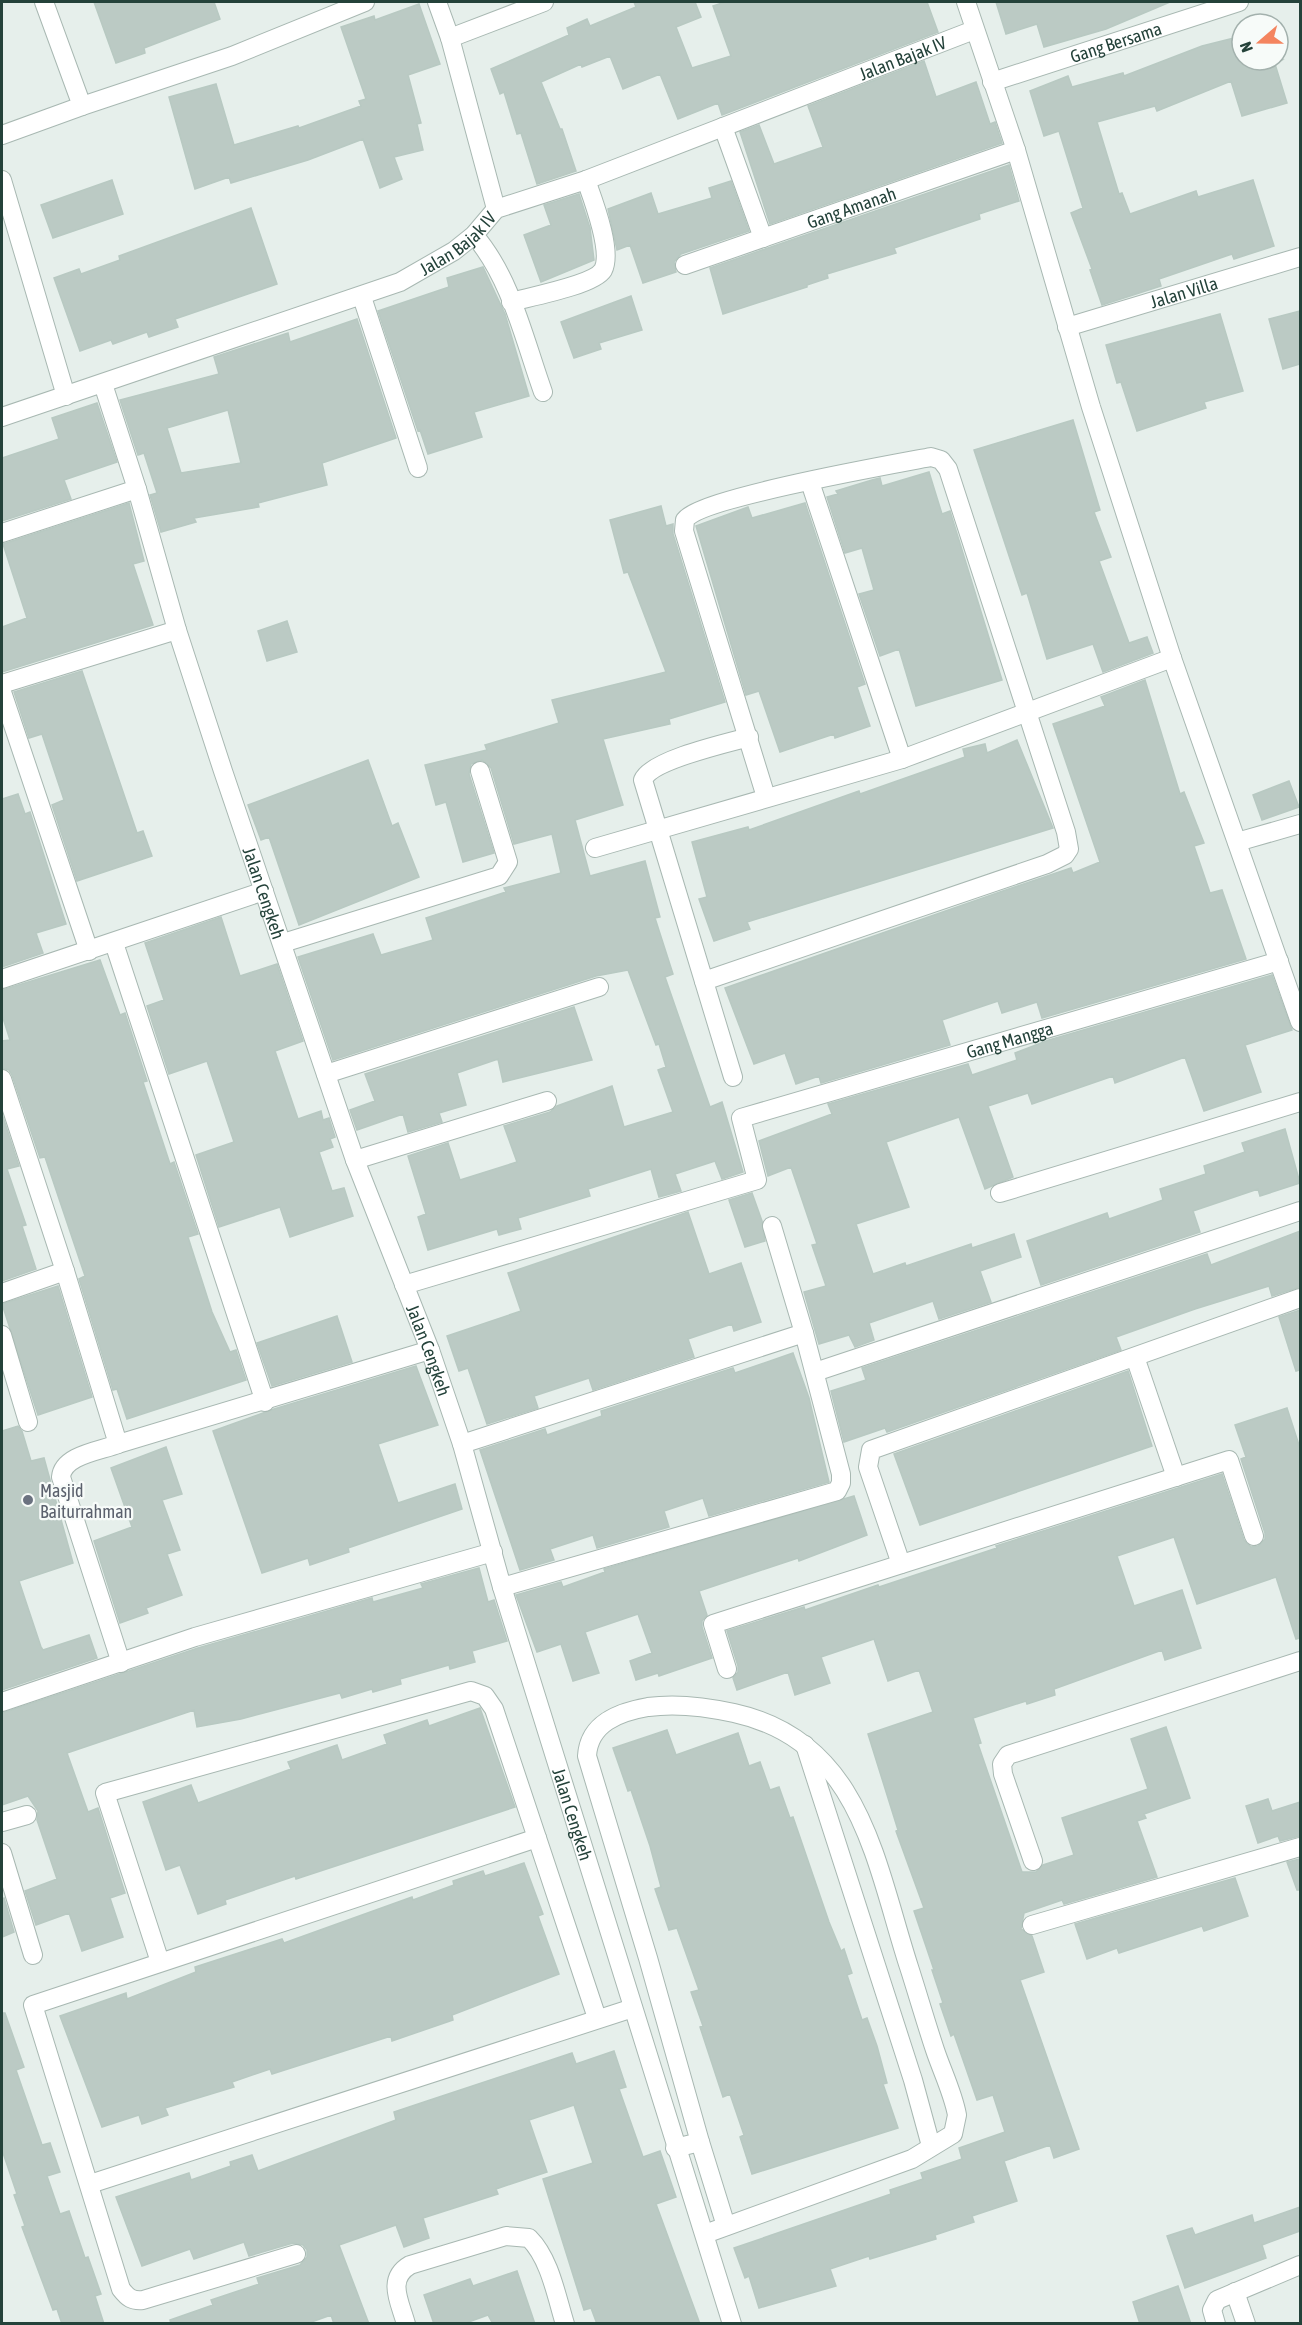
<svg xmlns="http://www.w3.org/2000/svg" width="1302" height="2325" viewBox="0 0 1302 2325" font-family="'Asap Condensed',sans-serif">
	<rect width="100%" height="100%" fill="#e6efeb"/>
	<!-- building -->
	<path fill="#bbcac4" stroke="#b8c9c2" stroke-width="1.5" fill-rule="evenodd" d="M94,2H214L220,19L144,48L145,53L116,63Z
		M634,2H695L701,17L676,27L692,68L731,56L713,6L725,2H927L938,32L722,115L718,103L678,119L660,74L623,89L610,56L582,67L581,64L541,82L560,129H562L576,171L537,184L521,133L517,134L504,92L500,94L491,69L569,35L567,28L587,19L590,26L636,7Z
		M996,2H1170L1106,29L1044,47L1037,24L1006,34Z
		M419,4L440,64L408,75L421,123L417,124L423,150L394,157L402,179L380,188L363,139L308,160L231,183L229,177L195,189L169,97L216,84L234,145L298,126L299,128L361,106L359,101L366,99L341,27L374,16L375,20Z
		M1242,36V60H1282L1275,64L1287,103L1242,116L1231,81L1157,111L1155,106L1097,122L1119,194L1122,193L1130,214L1196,191L1198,197L1253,180L1274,246L1234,259L1232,254L1159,279L1161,286L1102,305L1090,270L1092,269L1071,213L1083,208L1059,131L1044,136L1030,91L1068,76L1072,87L1123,73L1124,76L1202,46Z
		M924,61L936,97L976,82L990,124L995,122L1002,143L770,224L740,132L759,125L774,164L823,147L808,106Z
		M1009,165L1019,201L979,214L980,219L894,248L896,253L827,274L828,278L807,285V287L723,314L710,268Z
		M112,180L123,214L53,238L41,205Z
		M731,181L749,231L681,254L674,262L676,272L643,283L630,245L617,250L608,209L651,193L658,214L712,198L709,188Z
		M579,194L590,228L594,260L541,282L524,235L551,225L544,205Z
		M251,208L277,284L175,319L178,327L149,337L147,332L113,344L111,340L80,351L54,278L79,269L81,274L120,260L119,256Z
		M483,267L505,314L529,396L474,412L482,437L428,454L420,430L418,431L378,311L449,287L447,278Z
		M631,296L642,330L599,343L601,349L574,358L561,322Z
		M1300,311V364L1283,369L1269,319Z
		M1220,314L1243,391L1204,402L1206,408L1137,431L1121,382L1117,383L1106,345Z
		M357,319L396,438L322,463L327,485L258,503L259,507L194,518L196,522L161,532L150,495L157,493L144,453L138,455L120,400L219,374L214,357L288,333L290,342ZM228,410L241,463L181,473L167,428Z
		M97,403L117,462L64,480L71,499L2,521V458L59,439L52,418Z
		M1073,420L1100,510L1094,512L1111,557L1099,561L1129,643L1147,637L1153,653L1103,672L1093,644L1047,659L1027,593L1022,595L974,450Z
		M929,472L942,514L950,511L1002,680L916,706L899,649L880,656L859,594L874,590L862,548L845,553L827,497L838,494L836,491L872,480L880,478L882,486Z
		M129,503L144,561L133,564L153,625L2,672V627L27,618L3,544Z
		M805,503L865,684L857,687L870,726L835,738L834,734L780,752L759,691L746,695L696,526L748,507L752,518Z
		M661,506L666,526L673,524V534L725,702L669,719L670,724L603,739L623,805L575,820L590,876L645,861L660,917L655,918L673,974L665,977L710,1107L722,1102L743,1172L722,1179L715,1161L675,1174L681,1191L659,1197L651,1169L588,1189L590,1196L518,1218L521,1229L499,1235L497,1229L428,1250L418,1217L426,1214L408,1156L448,1143L460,1180L517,1162L504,1126L550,1112L557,1106L612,1086L624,1127L673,1112L658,1070L666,1067L659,1044L656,1045L628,970L596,976L333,1060L298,957L373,934L381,955L433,940L426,918L506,892L504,888L561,873L552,834L514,844L491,768L482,760L471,764L469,774L494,853L463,862L446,802L436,805L425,765L487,750L485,745L559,723L552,700L666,672L628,572L624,573L610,520Z
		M287,621L297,652L267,661L258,631Z
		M82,671L137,833L143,831L152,856L77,881L52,805L64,800L42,734L29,738L14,692Z
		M1145,680L1180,794L1184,792L1204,843L1194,846L1210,893L1222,890L1246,959L1042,1018L1037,1002L1002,1013L998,1001L942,1020L950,1045L821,1083L819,1076L796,1084L785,1053L754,1064L725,988L1000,892L1071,868L1073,873L1100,862L1053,724L1105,706L1101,697Z
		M1017,740L1053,828L747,922L750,929L714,941L699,899L707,897L692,842L748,827L749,830L859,791L860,794L965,757L963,749L985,744L987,753Z
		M368,760L392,826L398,823L419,877L299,925L269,837L261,840L248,805Z
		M1289,781L1299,807L1262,820L1253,795Z
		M18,794L25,814L30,812L66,924L36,933L43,953L2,967V799Z
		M221,917L240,976L277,964L303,1041L275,1051L298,1119L321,1111L323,1120L329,1118L335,1137L330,1139L333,1147L319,1152L332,1191L344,1188L353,1216L290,1237L280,1207L219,1227L196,1155L234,1142L207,1061L169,1074L147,1006L164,1000L145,943Z
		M100,960L120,1015L125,1013L147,1081L143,1082L170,1164L174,1162L198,1234L188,1237L212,1312L230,1352L236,1350L246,1380L127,1419L117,1389L113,1390L79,1279L85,1276L45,1157L40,1158L12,1075L9,1070L2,1068V1041L10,1040L2,1015V990Z
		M1272,975L1292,1030L1245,1045L1261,1092L1204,1111L1185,1057L1115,1083L1113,1076L1032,1104L1028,1093L988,1106L1013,1177L985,1189L959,1117L886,1142L909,1207L856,1224L873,1274L905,1263L906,1266L971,1244L972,1248L1014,1234L1021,1257L980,1271L991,1302L939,1319L933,1301L869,1323L874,1340L855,1347L849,1335L819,1344L804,1292L826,1286L812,1245L817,1244L791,1167L768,1176L759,1141L832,1114L828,1104L968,1064L972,1075L1017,1060L1015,1053L1049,1040Z
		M574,1007L592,1060L503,1082L498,1059L457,1073L466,1105L439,1113L442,1122L408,1132L403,1114L357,1130L350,1110L375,1101L365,1074Z
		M2,1114L19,1166L7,1169L26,1225L22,1226L36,1269L2,1281Z
		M1285,1129L1300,1183L1260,1196L1258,1189L1193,1211L1200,1232L1041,1285L1027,1241L1107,1213L1109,1219L1163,1200L1160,1189L1206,1174L1204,1166L1245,1152L1242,1143Z
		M752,1193L762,1221L765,1241L745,1247L729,1200Z
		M688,1212L709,1274L741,1263L761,1322L734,1331L732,1324L688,1339L694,1357L593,1390L589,1378L534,1396L538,1408L487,1424L468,1368L459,1371L447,1336L521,1311L508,1273Z
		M1300,1231V1287L1272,1296L1269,1286L1195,1309L1116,1337L1121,1350L887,1432L885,1428L844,1442L831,1391L866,1380L862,1368L1207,1254L1211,1265Z
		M58,1286L92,1397L38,1415L2,1304Z
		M1300,1310V1370L1296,1371L1279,1317Z
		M337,1316L352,1362L272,1386L257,1343Z
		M793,1353L809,1398L829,1482L709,1516L703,1498L664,1511L669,1527L597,1548L593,1535L550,1549L554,1560L520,1570L480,1450L545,1429L547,1435L602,1416L601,1411L733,1368L735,1373Z
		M416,1366L438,1425L378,1444L398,1503L455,1484L462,1509L348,1548L349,1552L310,1565L308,1558L262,1573L213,1431L274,1409Z
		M1128,1371L1152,1446L920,1525L894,1454Z
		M1287,1408L1300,1448V1638L1296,1639L1276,1577L1197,1604L1174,1537L1117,1556L1134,1606L1182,1590L1201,1648L1165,1660L1162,1650L1054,1689L1055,1695L1027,1704L1026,1701L973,1718L981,1743L978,1744L1022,1872H1036L1043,1865L1074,1855L1062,1818L1148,1789L1131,1739L1166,1727L1190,1798L1144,1814L1146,1818L1137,1821L1157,1877L1064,1904L1062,1900L1024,1913L1021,1929L1032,1936L1044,1972L1020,1980L1079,2149L1054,2158L1050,2145L1004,2161L1017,2201L972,2216L974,2222L935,2235L936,2239L870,2259L869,2256L830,2269L836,2286L759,2308L749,2276L745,2278L734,2248L891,2194L890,2190L923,2179L921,2173L962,2159L959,2148L1005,2132L993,2095L977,2100L954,2034L951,2036L940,2004L943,2003L932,1970H934L914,1911L924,1908L896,1831L898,1830L868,1734L933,1712L919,1670L888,1681L874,1639L821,1657L830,1683L795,1695L788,1672L737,1690L733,1678L738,1672V1666L727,1631L804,1607L805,1610L878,1585L879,1587L997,1548L996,1546L1222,1474L1244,1540L1251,1547L1258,1546L1265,1539V1533L1241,1459L1246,1457L1235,1425Z
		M18,1426L22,1431L31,1461L44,1458L73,1563L19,1581L41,1647L43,1650L89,1635L97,1658L2,1690V1431Z
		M166,1447L182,1494L162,1500L180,1550L167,1554L182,1595L146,1608L148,1613L120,1623L94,1541L132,1527L111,1468Z
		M854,1496L867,1535L799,1561L798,1558L699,1591L707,1615L702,1621V1627L712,1658L659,1676L658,1673L636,1680L630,1661L652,1653L638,1614L585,1632L599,1673L573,1681L561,1644L537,1652L516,1595L561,1582L563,1587L605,1572L604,1569Z
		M479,1568L488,1602L494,1600L507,1641L472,1651L475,1662L450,1669L449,1665L400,1679L401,1684L373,1692L372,1689L342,1698L340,1693L241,1719L197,1727L194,1710L67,1753L88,1812L98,1808L125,1893L110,1898L123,1937L82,1951L69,1913L36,1925L25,1891L57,1879L37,1820L38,1811L28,1796L2,1805V1713L198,1648L372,1598L373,1602L423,1588L421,1584Z
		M480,1708L515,1807L296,1879L295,1876L225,1900L226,1904L198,1914L180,1865L166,1870L143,1802L191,1785L198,1803L291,1769L288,1762L337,1745L342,1760L387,1744L384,1735L427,1720L429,1726Z
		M667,1730L676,1755L738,1733L749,1766L760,1762L770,1790L779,1787L790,1818L793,1817L829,1922L841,1951L844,1949L852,1973L847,1975L862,2020L867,2018L877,2046L887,2083L883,2084L898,2128L752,2174L740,2137L744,2135L730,2094L723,2097L700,2027L703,2026L691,1992L699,1990L677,1928L669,1930L655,1889L661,1887L650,1846L631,1790L628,1791L613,1748Z
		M1268,1799L1272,1811L1300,1802V1836L1280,1841L1278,1836L1258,1843L1246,1806Z
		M1300,1859V1890H1297L1287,1862Z
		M524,1863L543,1914L538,1916L559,1974L452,2015L453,2020L392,2041L391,2036L272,2074L270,2069L232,2082L234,2087L165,2108L168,2115L142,2124L139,2115L102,2127L60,2016L126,1993L127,1999L196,1972L195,1967L282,1939L284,1943L412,1897L413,1900L454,1885L453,1881L483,1871L485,1876Z
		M1235,1878L1248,1916L1204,1931L1202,1926L1119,1953L1117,1948L1087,1959L1075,1924Z
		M4,1898L14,1932L2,1937V1899Z
		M2,2013H5L24,2067L16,2070L42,2145L50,2143L60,2172L47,2176L60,2214L69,2211L85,2258L88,2257L101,2294L95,2296L104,2324H62L57,2309L53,2310L22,2227L25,2226L14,2195L17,2194L2,2150Z
		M614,2051L626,2087L619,2089L643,2157L660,2151L676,2197L656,2204L700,2324H597L591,2308L584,2310L543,2179L593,2163L574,2105L529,2120L547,2172L496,2189L498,2194L423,2218L429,2238L404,2247L396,2225L339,2245L369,2324H334L331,2315L306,2324H171L170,2320L213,2305L211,2300L259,2284L257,2278L300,2265L307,2257V2250L303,2245L293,2243L249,2256L244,2242L194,2259L190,2249L142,2266L116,2197L189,2173L191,2180L231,2166L230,2162L252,2155L258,2171L396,2120L394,2112L427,2101L572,2053L576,2064Z
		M1300,2207V2231L1262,2245L1266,2258L1185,2288L1167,2236L1192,2228L1195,2235L1252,2215L1254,2223Z
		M517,2271L535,2324H493L488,2315L463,2324H434L424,2295L470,2279L473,2286Z
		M1178,2286L1191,2324H1140L1133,2302Z"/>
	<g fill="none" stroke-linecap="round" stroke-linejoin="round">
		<defs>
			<g id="minor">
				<path d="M437,2L450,38L496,209"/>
				<path d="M966,2L1016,150L1091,407L1172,658L1300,1022"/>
				<path d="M450,38L544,2"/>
				<path id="s1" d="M992,82L1239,2"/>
				<path d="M82,106L232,56L365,2"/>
				<path d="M723,127L763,238"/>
				<path d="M2,135L82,106L44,2"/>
				<path d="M2,180L66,396"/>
				<path d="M474,235C511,278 524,339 543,392"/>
				<path id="s2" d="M685,265L1016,150"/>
				<path d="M362,297L418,468"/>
				<path d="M511,302C529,297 594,285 603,270C613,251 593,200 586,180"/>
				<path id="s3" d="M1067,327L1300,257"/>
				<path id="s4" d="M103,384L137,489L177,630L223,771L355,1160L430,1350L462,1444L502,1587L732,2324"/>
				<path id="s5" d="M2,417L400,282L454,251L474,235L496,209L586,180L974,30"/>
				<path d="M810,482L902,759"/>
				<path d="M2,533L137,489"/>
				<path d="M2,684L177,630"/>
				<path d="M2,692L89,951"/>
				<path d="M1237,842L1300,824"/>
				<path d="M595,848L902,759L1172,658"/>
				<path d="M114,943L265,1402"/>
				<path d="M283,943L499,876L508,862L480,771"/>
				<path d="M2,979L264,891"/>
				<path d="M704,981L1047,864L1065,855L1069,849L1066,832L948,469L941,460L931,457C894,464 700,498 685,520L684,531L766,797"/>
				<path d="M326,1074L599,987"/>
				<path d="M733,1077L643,780C651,760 727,743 749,737"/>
				<path d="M2,1079L65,1271L118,1444L430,1350"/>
				<path d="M355,1160L547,1101"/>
				<path d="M1000,1193L1300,1102"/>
				<path id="s6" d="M404,1285L757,1180L741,1118L1279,961"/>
				<path d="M2,1293L65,1271"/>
				<path d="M2,1335L28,1422"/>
				<path d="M1135,1357L1176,1477"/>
				<path d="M815,1372L1300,1211"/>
				<path d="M118,1444C100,1451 63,1455 61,1477L121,1663"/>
				<path d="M462,1444L804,1333"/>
				<path d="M901,1564L868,1467L871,1450L1300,1298"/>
				<path d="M502,1587L837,1491L841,1483V1474L804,1333L772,1226"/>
				<path d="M727,1669L713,1624L1229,1460L1254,1536"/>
				<path d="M2,1702L195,1637L493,1552"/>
				<path d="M805,1745L913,2080L931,2146"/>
				<path d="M2,1822L27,1815"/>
				<path d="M2,1853L33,1955"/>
				<path d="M1033,1861L1003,1774L1002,1764L1008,1755L1300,1661"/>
				<path d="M1032,1925L1300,1847"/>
				<path d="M160,1962L105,1793L471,1691L485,1696L494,1709L597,2018"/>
				<path d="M700,2142L726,2226"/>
				<path d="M675,2148L700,2142L648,1958L587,1756C589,1723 619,1712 648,1707C676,1703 707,1707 734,1713C861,1741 875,1862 909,1967C918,1995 926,2023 935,2050C942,2071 953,2093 957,2115L953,2134L912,2159L705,2234"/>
				<path d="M90,2184L633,2008"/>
				<path d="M296,2254L143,2300C132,2301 128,2298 121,2289L33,2005L537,1838"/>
				<path d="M1235,2292L1246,2324"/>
				<path d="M406,2324C400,2302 386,2279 410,2265L506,2236L529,2238C550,2259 556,2295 565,2324"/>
				<path d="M1216,2324L1212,2310L1217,2300L1300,2265"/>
			</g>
		</defs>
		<!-- minor casing -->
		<use href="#minor" stroke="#a8b8b2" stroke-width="20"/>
		<!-- minor -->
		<use href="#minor" stroke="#fff" stroke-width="18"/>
	</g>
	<!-- markers -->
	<circle fill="#6b7280" stroke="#f7fbf9" stroke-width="2" cx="28" cy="1500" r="6"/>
	<g text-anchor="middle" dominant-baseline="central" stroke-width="4.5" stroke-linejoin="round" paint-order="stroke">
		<!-- street labels -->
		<g font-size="18" fill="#24423a" stroke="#f7fbf9">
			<text stroke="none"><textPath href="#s1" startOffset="130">Gang Bersama</textPath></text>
			<text stroke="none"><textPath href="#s5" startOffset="976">Jalan Bajak IV</textPath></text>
			<text stroke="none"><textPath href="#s2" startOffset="176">Gang Amanah</textPath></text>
			<text stroke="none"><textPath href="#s5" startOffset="490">Jalan Bajak IV</textPath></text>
			<text stroke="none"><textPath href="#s3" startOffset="122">Jalan Villa</textPath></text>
			<text stroke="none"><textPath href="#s4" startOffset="534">Jalan Cengkeh</textPath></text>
			<text stroke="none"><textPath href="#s6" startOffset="712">Gang Mangga</textPath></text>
			<text stroke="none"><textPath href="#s4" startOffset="1020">Jalan Cengkeh</textPath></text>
			<text stroke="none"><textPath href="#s4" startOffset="1506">Jalan Cengkeh</textPath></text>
		</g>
		<!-- worship labels -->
		<g font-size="18" fill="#5b616d" stroke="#f7fbf9" text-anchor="start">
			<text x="40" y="1490">Masjid<tspan x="40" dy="21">Baiturrahman</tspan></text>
		</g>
	</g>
	<!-- border -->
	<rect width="1302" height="2325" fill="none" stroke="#24423a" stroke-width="6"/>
	<!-- north arrow -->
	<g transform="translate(1260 42) rotate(250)"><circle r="28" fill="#f7fbf9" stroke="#a3b1ad" stroke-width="1.5"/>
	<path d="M0-4.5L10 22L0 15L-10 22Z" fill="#f4845f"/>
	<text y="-9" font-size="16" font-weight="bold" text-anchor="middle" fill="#24423a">N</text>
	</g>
</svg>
